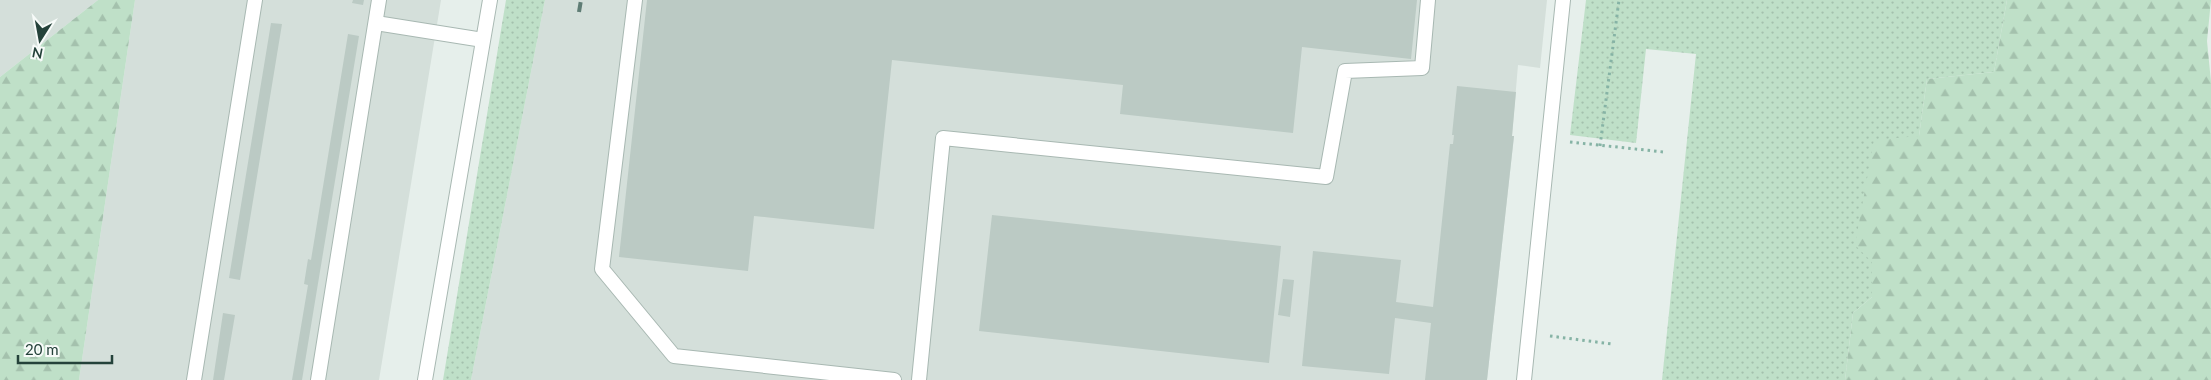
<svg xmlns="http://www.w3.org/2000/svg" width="2211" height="380" viewBox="0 0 2211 380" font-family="Lato,sans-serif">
	<defs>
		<pattern id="grass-dots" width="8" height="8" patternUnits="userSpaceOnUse" patternTransform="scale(1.25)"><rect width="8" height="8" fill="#bfe0c8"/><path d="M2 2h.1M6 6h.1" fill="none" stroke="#a4c1ad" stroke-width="1.8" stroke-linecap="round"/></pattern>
		<pattern id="forest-firs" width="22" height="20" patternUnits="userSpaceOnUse" patternTransform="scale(1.25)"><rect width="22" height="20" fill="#bfe0c8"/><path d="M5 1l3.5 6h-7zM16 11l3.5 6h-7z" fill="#a4c1ad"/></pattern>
	</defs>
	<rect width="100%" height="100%" fill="#e6efeb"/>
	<!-- built -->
	<path fill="#d4dfda" d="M0,0H98L0,77Z
		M135,0H441L379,380H79Z
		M545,0H1547L1540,68L1518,65L1512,136H1514L1487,380H471Z"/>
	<!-- grass -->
	<path fill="url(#grass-dots)" d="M506,0H545L471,380H443Z
		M1586,0H2007L1994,72L1927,79L1919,136L1872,262V297L1853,313L1845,380H1662L1696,54L1646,49L1636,143L1570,135Z"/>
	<!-- forest -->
	<path fill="url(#forest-firs)" d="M98,0H135L79,380H0V77Z
		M2007,0H2211L2207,41L2211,82V380H1845L1853,313L1872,297V262L1855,245L1874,140L1919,136L1927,79L1994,72Z"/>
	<!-- building -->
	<path fill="#bbcac4" d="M353,0H364L363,5L352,3Z
		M647,0H1417L1411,59L1302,47L1293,133L1120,114L1123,85L892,60L874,229L754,216L748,271L619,257Z
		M271,23L282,24L240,280L229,278Z
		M348,34L359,36L302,380H292L308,285L304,284L308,259L311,260Z
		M1457,86L1516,92L1512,136H1514L1487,380H1425L1431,323L1395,318L1389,374L1302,366L1313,251L1401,260L1396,302L1433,307L1450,144H1453L1454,135H1452Z
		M992,215L1281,246L1269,363L979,331Z
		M1283,279L1294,280L1290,317L1278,315Z
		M223,313L235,315L224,380H213Z"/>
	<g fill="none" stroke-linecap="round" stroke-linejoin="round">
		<defs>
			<path id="lane" d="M635,0L602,269L674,356L894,380
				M376,23L483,40
				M194,380L255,0
				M318,380L379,0
				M425,380L490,0
				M919,380L943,138L1326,177L1345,71L1422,68L1428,0
				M1524,380L1563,0"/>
		</defs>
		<!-- lane casing -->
		<use href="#lane" stroke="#a8b8b2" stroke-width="16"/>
		<!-- path -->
		<path stroke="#86b3a5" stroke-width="3" stroke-dasharray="2.5 4" stroke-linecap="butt" d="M1570,142L1664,152
			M1600,146L1619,0
			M1550,336L1612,344"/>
		<!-- lane -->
		<use href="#lane" stroke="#fff" stroke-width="14"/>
		<!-- rail -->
		<path stroke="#5f7d75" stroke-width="4" stroke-dasharray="10 5" stroke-linecap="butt" d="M579,12L581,0"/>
	</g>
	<!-- north arrow -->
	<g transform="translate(40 40) rotate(191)" stroke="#f7fbf9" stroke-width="4" paint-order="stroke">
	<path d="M0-4L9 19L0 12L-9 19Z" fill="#24423a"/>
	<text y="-8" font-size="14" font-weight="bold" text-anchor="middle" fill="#24423a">N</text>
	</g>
	<!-- scale -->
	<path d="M18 355v8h94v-8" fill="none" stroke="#24423a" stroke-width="2.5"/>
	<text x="25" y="355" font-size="15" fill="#24423a" stroke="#f7fbf9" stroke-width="4" paint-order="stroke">20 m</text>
</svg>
